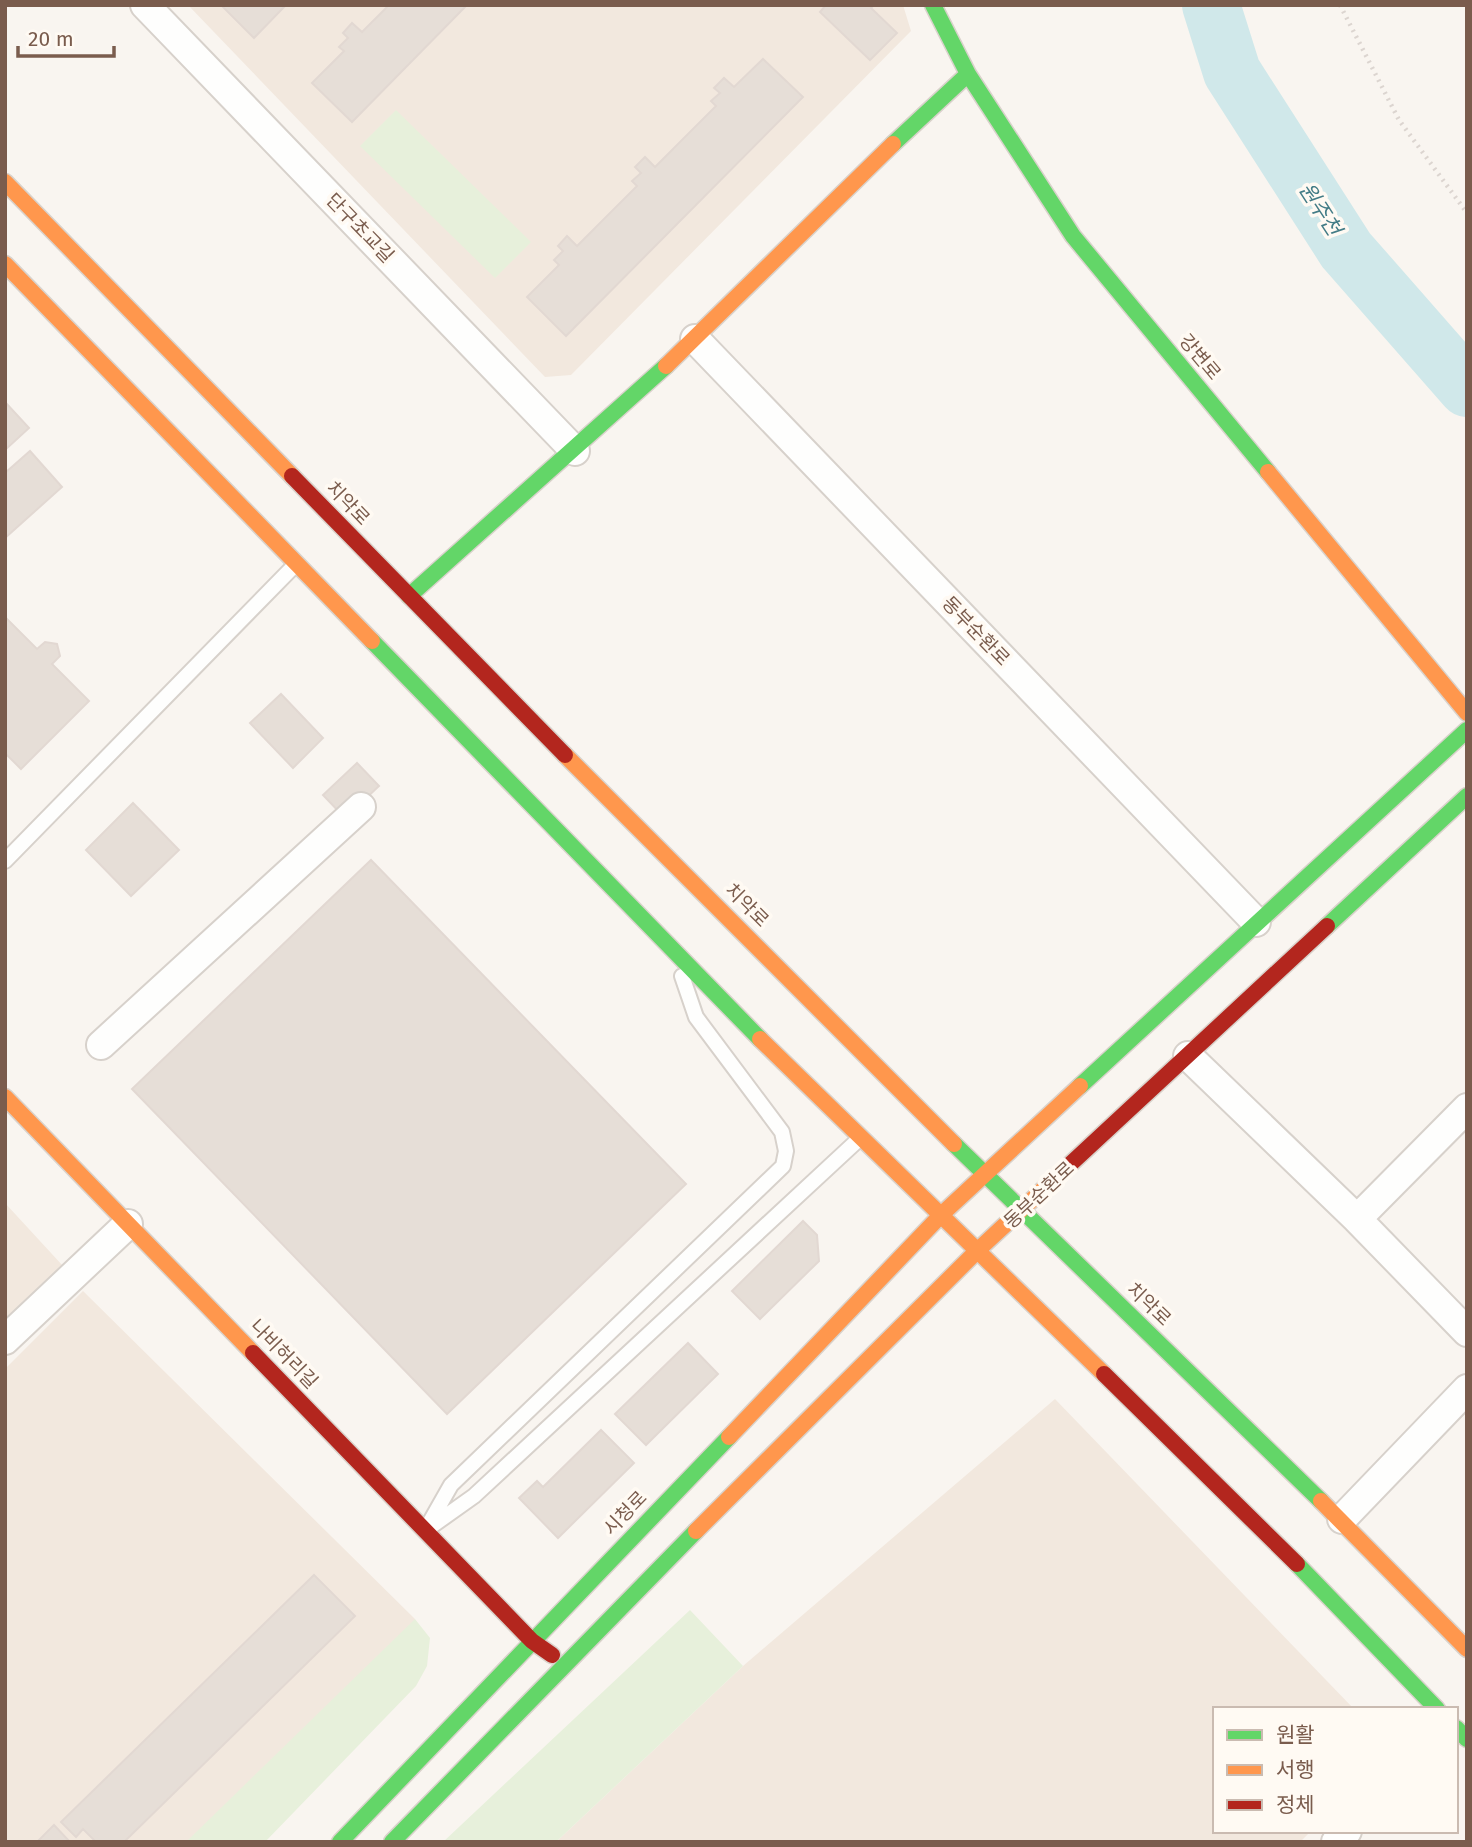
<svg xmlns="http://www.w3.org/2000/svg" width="1472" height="1847" viewBox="0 0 1472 1847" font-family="'Fira Sans','Noto Sans KR',sans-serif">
	<rect width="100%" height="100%" fill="#f9f5f0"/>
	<!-- residential -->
	<path fill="#f2e8de" d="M188,5H903L911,31L571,375L545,377Z
		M5,1203L63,1266L5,1320Z
		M83,1291L415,1619L416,1654L214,1842H5V1369Z
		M1055,1399L1354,1709H1215V1831H1311L1300,1842H556L743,1666Z"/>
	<!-- green -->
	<path fill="#e7f0db" d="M396,110L531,242L495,278L360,146Z
		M690,1610L743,1666L556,1842H443Z
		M415,1619L430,1638L427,1666L416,1686L265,1842H186Z"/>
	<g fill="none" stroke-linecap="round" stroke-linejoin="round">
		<!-- river -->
		<path stroke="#d0e8ea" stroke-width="58" d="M1211,5L1232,72L1346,250L1467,388"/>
	</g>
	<!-- building -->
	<path fill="#e6ded7" stroke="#e2d8d2" stroke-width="2" d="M221,5H286L254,38Z
		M389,5H467L352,122L312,83L344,51L339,47L348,38L343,33L352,23L362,32Z
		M826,5H874L871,8L897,33L870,60L820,12Z
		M763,59L803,97L566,336L527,297L559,265L554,260L563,251L558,246L567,236L577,246L637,186L632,181L641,173L635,167L645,157L655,167L716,106L711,101L720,93L714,88L724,78L734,87Z
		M5,402L29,428L5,450Z
		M30,451L62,487L5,538V473Z
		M5,617L37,649L45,642L57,644L60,656L52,664L89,701L21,769L5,753Z
		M281,694L323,738L293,768L250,723Z
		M357,763L379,786L345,818L323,795Z
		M133,803L179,850L131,896L86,850Z
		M371,860L686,1184L447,1414L132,1089Z
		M803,1221L817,1235L819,1261L760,1319L732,1291Z
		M688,1343L718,1374L646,1445L615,1414Z
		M601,1430L634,1463L558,1538L519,1498L537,1481L543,1487Z
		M314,1575L355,1616L124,1842H96L83,1829L76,1837L61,1822Z
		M54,1825L70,1842H37Z"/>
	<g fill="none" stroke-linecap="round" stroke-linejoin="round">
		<defs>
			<path id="lane" d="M5,861L294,566
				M429,1528L474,1496L858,1140
				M426,1529L451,1485L783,1166L786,1151L782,1132L696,1017L682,976"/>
			<path id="street" d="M145,5L575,451
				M695,339L1256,922
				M101,1045L361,807
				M1188,1056L1357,1219L1467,1332
				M1357,1219L1467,1108
				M5,1340L128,1224
				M1342,1519L1467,1389
				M1336,1842L1347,1831"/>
			<path id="fast" d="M933,5L968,74L1073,236L1268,472
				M893,144L968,74
				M409,596L666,366
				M372,641L760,1039
				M1327,926L1467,796
				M1080,1086L1467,730
				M954,1144L1321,1501
				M1297,1564L1437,1709
				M1456,1728L1467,1739
				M340,1842L729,1437
				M392,1842L696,1531"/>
			<path id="slow" d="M5,182L292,476
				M5,264L372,641
				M666,366L893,144
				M1268,472L1467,713
				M565,755L954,1144
				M760,1039L1104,1374
				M5,1097L253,1353
				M729,1437L942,1214L1080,1086
				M1321,1501L1467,1649
				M696,1531L978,1250L1064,1170"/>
			<path id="jam" d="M292,476L565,755
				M1064,1170L1327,926
				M253,1353L532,1641L552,1655
				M1104,1374L1297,1564"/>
		</defs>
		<!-- lane casing -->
		<use href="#lane" stroke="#d7d1cb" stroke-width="18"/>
		<!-- street casing -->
		<use href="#street" stroke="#d7d1cb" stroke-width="32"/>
		<!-- fast casing -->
		<use href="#fast" stroke="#d9d2cb" stroke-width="19"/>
		<!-- slow casing -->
		<use href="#slow" stroke="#d9d2cb" stroke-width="19"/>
		<!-- jam casing -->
		<use href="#jam" stroke="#d9d2cb" stroke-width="19"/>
		<!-- path -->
		<path stroke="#dcd5d0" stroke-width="4.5" stroke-dasharray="2 5" stroke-linecap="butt" d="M1340,5L1399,120L1467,213"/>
		<!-- lane -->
		<use href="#lane" stroke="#fefefd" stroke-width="14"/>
		<!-- street -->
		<use href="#street" stroke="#fefefd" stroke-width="28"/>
		<!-- fast -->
		<use href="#fast" stroke="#63d668" stroke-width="16"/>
		<!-- slow -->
		<use href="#slow" stroke="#ff974d" stroke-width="16"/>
		<!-- jam -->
		<use href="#jam" stroke="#b3261e" stroke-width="16"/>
	</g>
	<g text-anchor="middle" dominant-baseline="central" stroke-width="7" stroke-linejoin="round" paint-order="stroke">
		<!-- street labels -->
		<g font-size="19" fill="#7a5c4d" stroke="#fffaf3">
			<text transform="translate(360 228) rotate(46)">단구초교길</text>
			<text transform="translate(1200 357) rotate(50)">강변로</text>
			<text transform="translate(348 503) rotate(46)">치악로</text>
			<text transform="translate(976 631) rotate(46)">동부순환로</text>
			<text transform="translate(747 905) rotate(45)">치악로</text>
			<text transform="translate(1039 1195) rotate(-43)">동부순환로</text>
			<text transform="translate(1149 1304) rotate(44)">치악로</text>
			<text transform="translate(284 1354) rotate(46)">나비허리길</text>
			<text transform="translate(625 1513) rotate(-46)">시청로</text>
		</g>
		<!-- water labels -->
		<g font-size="21" font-style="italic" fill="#437c86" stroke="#fffaf3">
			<text transform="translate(1320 209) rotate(57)">원주천</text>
		</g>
	</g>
	<!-- border -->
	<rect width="1472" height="1847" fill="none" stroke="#7a5c4d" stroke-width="14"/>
	<!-- legend -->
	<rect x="1213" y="1707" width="245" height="126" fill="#fffaf3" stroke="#cabbb1" stroke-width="2"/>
	<rect x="1227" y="1730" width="35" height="10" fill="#63d668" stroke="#cabbb1" stroke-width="2"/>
	<text x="1276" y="1742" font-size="21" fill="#7a5c4d">원활</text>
	<rect x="1227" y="1765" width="35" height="10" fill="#ff974d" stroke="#cabbb1" stroke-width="2"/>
	<text x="1276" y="1777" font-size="21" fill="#7a5c4d">서행</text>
	<rect x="1227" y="1800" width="35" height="10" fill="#b3261e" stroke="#cabbb1" stroke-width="2"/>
	<text x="1276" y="1812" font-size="21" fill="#7a5c4d">정체</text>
	<!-- scale -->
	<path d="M18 46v10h96v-10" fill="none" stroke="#7a5c4d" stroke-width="3.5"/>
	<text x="28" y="46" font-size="21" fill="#7a5c4d" stroke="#fffaf3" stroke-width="5" paint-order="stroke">20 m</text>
</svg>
